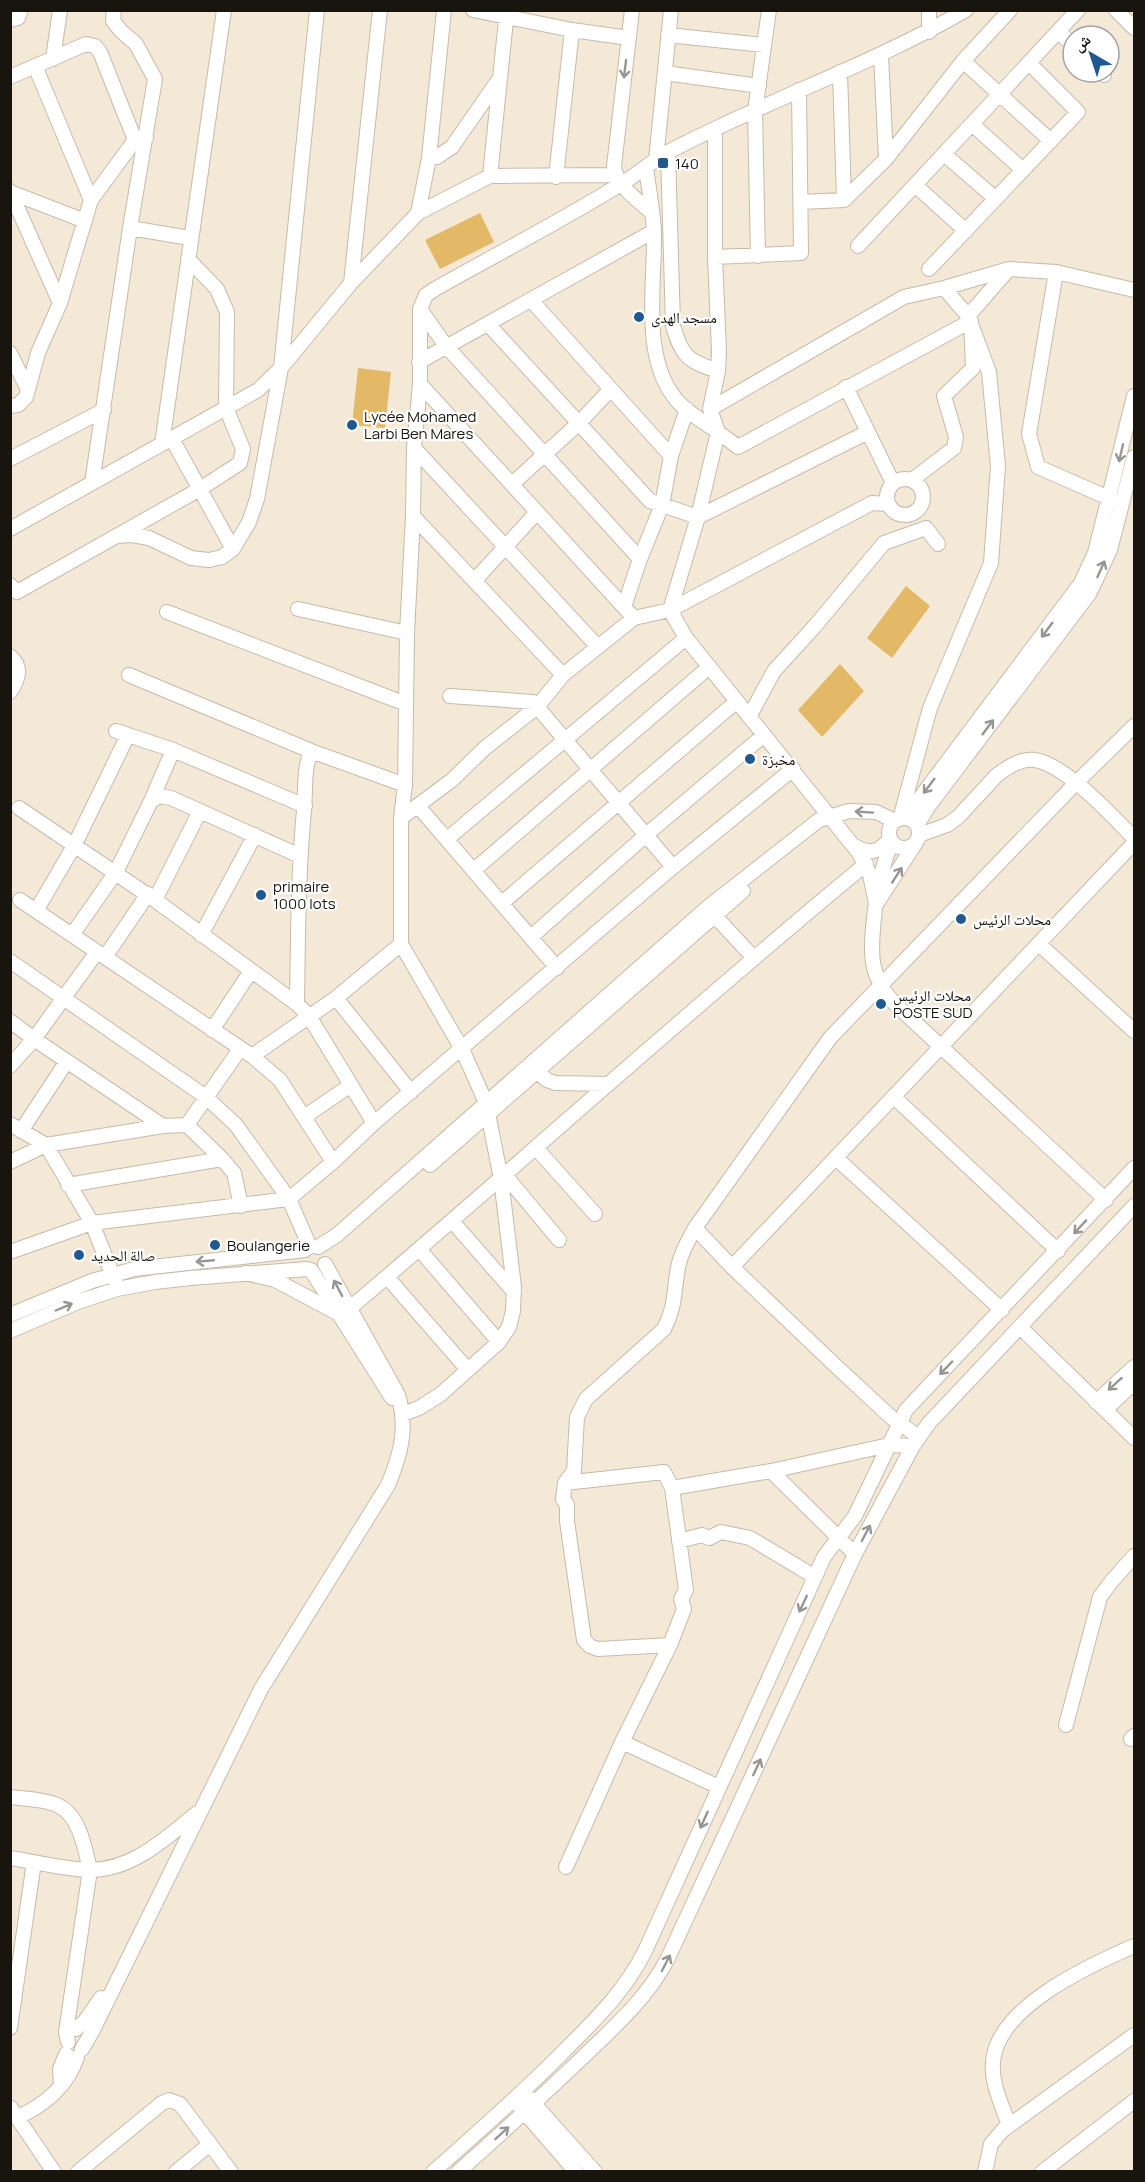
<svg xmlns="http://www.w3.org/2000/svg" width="1145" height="2182" viewBox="0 0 1145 2182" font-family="Manrope,'Noto Naskh Arabic',sans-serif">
	<rect width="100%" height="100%" fill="#f4e9d7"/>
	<!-- grass -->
	<path fill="#e3b866" d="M480,213L494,242L440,269L425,240Z
		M358,368L391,372L385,428L352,425Z
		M906,586L930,606L892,658L867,638Z
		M840,664L864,691L822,737L798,710Z"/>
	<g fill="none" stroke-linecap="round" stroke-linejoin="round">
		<defs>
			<path id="minor" d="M473,10L572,30L629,38
				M632,10L614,166C616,186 638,200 652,213
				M1116,10L1134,28
				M10,20L18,18L21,10
				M929,32V10
				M1059,32L1073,45
				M668,35L764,45
				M881,55L886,159
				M53,59L60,10
				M963,61L1051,141
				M35,66L91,200
				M840,72L844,200
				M1101,72L1104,75
				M665,73L759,86
				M10,77L86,44L95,46L100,52L135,140
				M972,124L1023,170
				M715,129V257L719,352L718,371L710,409L718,432L738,447L971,321L973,368L944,396L956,437L954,448L912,480
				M668,152L673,326C682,357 688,361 718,371
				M944,154L996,199
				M429,158L437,157L452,147L497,82
				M656,160L671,10
				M646,168C649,189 653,211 654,232C655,281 642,352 672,394C682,410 703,421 718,432L698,517L670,610L686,638L859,853L870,875L876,904
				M490,176L507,10
				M556,177L572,30
				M915,185L966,231
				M10,191L60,303
				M10,192L85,221
				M801,202L844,200L886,159L963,61L1010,10
				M418,213L429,158L444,10
				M130,228L190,238
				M858,246L1078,10
				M758,256L755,111L769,10
				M715,257L801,253L799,90
				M929,269L1078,112L1029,63
				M1056,272L1029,434L1038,467L1118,502
				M351,283L380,10
				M531,300L671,456
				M420,309L446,346L640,559
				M968,316L1009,269L1056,272L1134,290
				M488,324L650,501L698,517L868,432
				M10,353L28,390
				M419,362L654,231
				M420,384L634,618
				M846,387L893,483
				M10,406L18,405L26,397L38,353L60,303L91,200L135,140L146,138
				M710,409L904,297L944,288L1009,269
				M172,439L233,549
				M162,444L224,10
				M414,448L598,647
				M10,459L104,410
				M887 497a18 18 0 1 1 36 0a18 18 0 1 1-36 0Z
				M92,483L130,228L155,79L136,44L121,31L113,21L114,10
				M512,484L579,423L610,390
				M413,516L563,675
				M10,529L258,390L281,368L351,283L418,213L490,176L615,175
				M116,536L132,535L149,538L191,558L209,560L222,557L233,549L249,522L257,499L281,368L317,10
				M475,580L537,512
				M10,585L17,592L200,489L240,463L243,449L226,408L227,312L217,289L188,259
				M624,607L640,559L662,505L671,456L687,409
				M298,609L407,633
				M167,612L406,704
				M10,656C23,667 19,679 10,692
				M129,675L311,751L405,785
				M450,696L533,702L673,867
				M749,717L774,671L815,626L884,543L926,528L938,544
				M116,731L173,750L151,801
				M173,750L305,806
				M418,806L557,968
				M19,808L155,900L297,1004L309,1016L374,1123
				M401,818L452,780L485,748L537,707L563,675L634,618L670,610L872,503L888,504
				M905,818L1081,583L1095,553L1134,396
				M889 833a15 15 0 1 1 30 0a15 15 0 1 1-30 0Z
				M900,819L930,708L991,563L998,466L989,372L968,316L944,288
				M917,825L928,807L1089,594L1110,550L1134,457
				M919,835L947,825L958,817L997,775C1008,767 1021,758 1035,760C1066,765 1112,816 1134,838
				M447,839L686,638
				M892,841C882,866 879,883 875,909C871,947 866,974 895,1004L1106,1200
				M853,845C869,855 878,853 890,839
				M474,870L709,667
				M20,900L252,1056L280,1080L333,1162
				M155,900L200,811
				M502,903L737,701
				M877,903L915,844
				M36,911L74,846L128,735
				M714,915L753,957
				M72,935L116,872L151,801L160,796L171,798L300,856
				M201,935L255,835
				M531,937L646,835L764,735
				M1039,944L1134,1031
				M105,957L148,894
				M10,961L206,1097L236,1125L289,1199L310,1247
				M336,998L411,1092
				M297,1004C298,939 298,874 304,810C306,787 303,773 311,751
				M10,1021L34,1039L163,1126
				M212,1030L251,971
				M252,1056L336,998L401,944
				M10,1066L34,1039L97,952
				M536,1071L547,1080L555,1083L608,1084
				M894,1097L1058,1251
				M304,1117L351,1085
				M10,1124L46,1145L92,1223L115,1281
				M187,1125L240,1049
				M21,1131L67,1061
				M536,1148L595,1214
				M836,1158L1002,1310
				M10,1162L46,1145L163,1126L187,1125L222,1159L234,1173L241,1206
				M430,1165L743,891
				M505,1175L559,1240
				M68,1185L222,1159
				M452,1221L514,1292
				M695,1228L732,1267L838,1368L892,1418L919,1437
				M318,1247L337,1235L708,907L819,820L849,811L876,812L895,821
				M419,1249L499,1342
				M10,1252L92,1223L289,1199L333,1162L374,1123L673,867L793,769
				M732,1267L1134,843
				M311,1270L392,1398
				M246,1273L275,1280L339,1314L349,1309C522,1162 690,1009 866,864
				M387,1277L468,1370
				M10,1315L92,1281L134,1269L305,1250
				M1020,1327L1134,1438
				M10,1331L78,1302L117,1289L155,1282L191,1278L307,1269
				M1096,1402L1134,1367
				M1105,1410L1134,1383
				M403,1414L419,1408L441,1394L499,1342L509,1327L513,1311L514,1287L501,1179L486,1103L462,1049L401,944V818L405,785L407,633L413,516L414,448L420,384V309L426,295L435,289C497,254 561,221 621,184C638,174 653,160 670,151C767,100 871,65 966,10
				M771,1471L855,1554
				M565,1483L664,1472L672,1488L771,1471L889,1445L913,1446
				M679,1541L702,1535L709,1538L721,1532L750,1538L815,1577
				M670,1645L598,1649L590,1646L584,1640L567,1521V1505L563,1499L565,1483L574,1471L577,1417L586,1399L664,1329C677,1304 673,1289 679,1263C682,1251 689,1239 695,1228L830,1038L1076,783L1134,726
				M1066,1725L1100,1597L1111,1582L1134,1556
				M1131,1739L1134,1736
				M622,1742L719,1787
				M10,1797C25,1799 43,1799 57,1805C80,1815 85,1849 90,1870L66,2032L68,2042
				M10,1858C36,1862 63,1869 88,1870C132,1871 166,1838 197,1813
				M566,1867L622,1742L670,1645L684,1609L681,1599L686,1590L672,1488
				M10,2028L34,1862
				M76,2029L85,2021L101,1998
				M82,2049L92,2032L261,1689L388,1485C401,1454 408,1427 398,1395L325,1264
				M61,2085L60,2069L66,2054
				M528,2097L595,2172
				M10,2107L54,2172
				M520,2107L576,2172
				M18,2117C45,2105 68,2085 77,2057
				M1009,2125C1002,2105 991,2084 993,2062C997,2007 1090,1965 1134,1946
				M78,2172L162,2103L169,2100L180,2104L231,2172
				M176,2172L210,2144
				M433,2172C478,2132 523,2093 565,2050C596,2019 625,1991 645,1951L824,1557L855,1516L906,1410L1134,1168
				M458,2172C500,2135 541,2097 581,2059C613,2028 647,1999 668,1958L855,1554L913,1446L929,1423L1134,1206
				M985,2172L991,2144L1003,2130L1134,2035
				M1042,2172L1134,2101"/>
		</defs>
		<!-- minor casing -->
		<use href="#minor" stroke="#c5bbaa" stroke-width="16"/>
		<!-- minor -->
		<use href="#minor" stroke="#fff" stroke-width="14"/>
	</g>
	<!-- one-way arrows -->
	<defs><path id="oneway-shaft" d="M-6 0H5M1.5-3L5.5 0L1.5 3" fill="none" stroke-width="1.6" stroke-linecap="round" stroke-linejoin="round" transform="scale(1.5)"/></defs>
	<g stroke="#979693">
		<use href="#oneway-shaft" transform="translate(625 69) rotate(97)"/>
		<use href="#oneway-shaft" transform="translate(1121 453) rotate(103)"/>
		<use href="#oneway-shaft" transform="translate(1101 569) rotate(-66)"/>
		<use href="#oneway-shaft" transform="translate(1047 630) rotate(127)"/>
		<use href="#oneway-shaft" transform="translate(988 727) rotate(-53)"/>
		<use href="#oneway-shaft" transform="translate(929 786) rotate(127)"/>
		<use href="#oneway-shaft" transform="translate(864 812) rotate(-176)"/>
		<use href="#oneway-shaft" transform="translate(897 875) rotate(-57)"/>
		<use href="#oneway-shaft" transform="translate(1080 1227) rotate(133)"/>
		<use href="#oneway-shaft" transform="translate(205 1261) rotate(175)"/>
		<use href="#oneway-shaft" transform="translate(338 1288) rotate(-118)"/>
		<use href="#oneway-shaft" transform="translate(64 1307) rotate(-23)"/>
		<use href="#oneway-shaft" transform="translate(946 1368) rotate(134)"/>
		<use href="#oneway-shaft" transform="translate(1115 1384) rotate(138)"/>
		<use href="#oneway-shaft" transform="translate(866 1533) rotate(-62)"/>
		<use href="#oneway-shaft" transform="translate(803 1604) rotate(115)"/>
		<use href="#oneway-shaft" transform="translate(757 1767) rotate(-65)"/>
		<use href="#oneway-shaft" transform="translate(704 1820) rotate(114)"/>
		<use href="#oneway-shaft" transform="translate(666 1963) rotate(-63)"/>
		<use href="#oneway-shaft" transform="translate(502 2133) rotate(-42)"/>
	</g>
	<!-- markers -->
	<g fill="#1f5990" stroke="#fff" stroke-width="2">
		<rect x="657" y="157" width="12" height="12" rx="3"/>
		<circle cx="639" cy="317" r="6"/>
		<circle cx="352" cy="425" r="6"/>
		<circle cx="750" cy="759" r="6"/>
		<circle cx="261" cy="895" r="6"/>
		<circle cx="961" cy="919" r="6"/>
		<circle cx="881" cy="1004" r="6"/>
		<circle cx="215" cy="1245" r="6"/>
		<circle cx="79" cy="1255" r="6"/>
	</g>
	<g text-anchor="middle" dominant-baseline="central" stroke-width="4.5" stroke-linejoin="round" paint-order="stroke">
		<!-- poi labels -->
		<g font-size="15" fill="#18150e" stroke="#fff" text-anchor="start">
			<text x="675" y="163">140</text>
			<text x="651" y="317">مسجد الهدى</text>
			<text x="364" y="416">Lycée Mohamed<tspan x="364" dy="17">Larbi Ben Mares</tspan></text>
			<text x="762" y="759">مخبزة</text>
			<text x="273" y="886">primaire<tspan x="273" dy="17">1000 lots</tspan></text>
			<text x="973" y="919">محلات الرئيس</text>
			<text x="893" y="995">محلات الرئيس<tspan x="893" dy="17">POSTE SUD</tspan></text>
			<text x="227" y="1245">Boulangerie</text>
			<text x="91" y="1255">صالة الحديد</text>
		</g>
	</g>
	<!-- border -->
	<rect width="1145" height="2182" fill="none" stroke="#18150e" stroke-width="24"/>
	<!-- north arrow -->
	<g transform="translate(1091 54) rotate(321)"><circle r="28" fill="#ffffff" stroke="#a3a19f" stroke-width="1.5"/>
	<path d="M0-4.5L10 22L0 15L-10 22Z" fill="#1f5990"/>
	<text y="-9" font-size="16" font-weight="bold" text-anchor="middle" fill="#18150e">ش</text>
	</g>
</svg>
